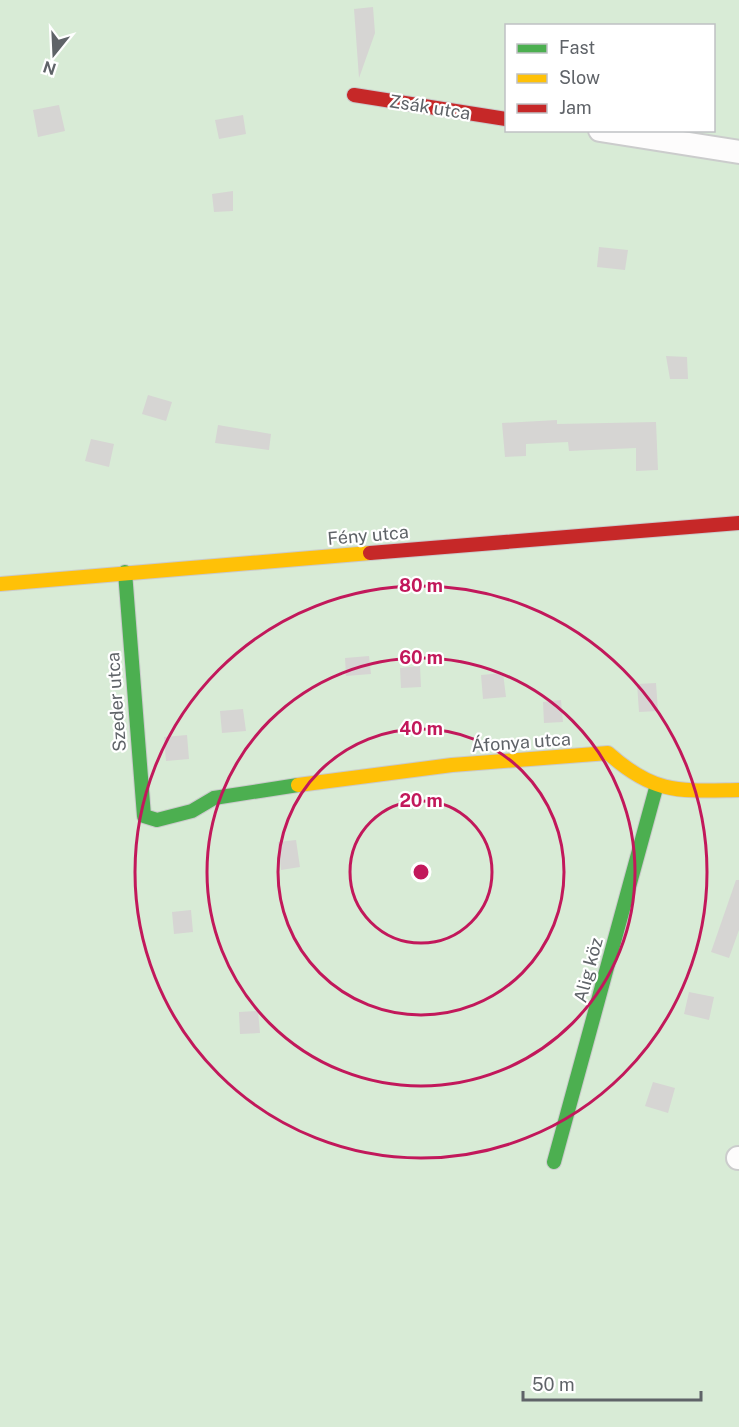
<svg xmlns="http://www.w3.org/2000/svg" width="739" height="1427" viewBox="0 0 739 1427" font-family="'Public Sans',sans-serif">
	<rect width="100%" height="100%" fill="#efeeea"/>
	<!-- green -->
	<path fill="#d8ebd6" fill-rule="evenodd" d="M0,0H739V1427H0ZM506,26H714V130H506Z"/>
	<!-- building -->
	<path fill="#d6d5d3" d="M373,7L375,33L359,78L354,9Z
		M59,105L65,131L38,137L33,110Z
		M243,115L246,134L219,139L215,120Z
		M233,191V211L214,212L212,194Z
		M599,247L628,250L625,270L597,267Z
		M666,356L687,357L688,379H670Z
		M148,395L172,402L166,421L142,414Z
		M557,420V424L656,422L658,470L636,471V448L569,451L568,442L526,444V456L505,457L502,423Z
		M218,425L271,434L269,450L215,443Z
		M91,439L114,444L109,467L85,461Z
		M369,656L371,674L346,676L345,658Z
		M420,666L421,687L401,688L400,668Z
		M503,673L506,697L483,699L481,675Z
		M656,683L658,711L639,712L637,684Z
		M561,700L563,722L544,723L543,702Z
		M243,709L246,731L222,733L220,711Z
		M187,735L189,759L166,761L164,737Z
		M296,840L300,867L281,870L278,842Z
		M736,880H739V930L729,958L711,952Z
		M191,910L193,932L174,934L172,912Z
		M689,992L714,997L709,1020L684,1014Z
		M258,1011L260,1033L240,1034L239,1012Z
		M653,1082L675,1088L668,1113L645,1106Z"/>
	<g fill="none" stroke-linecap="round" stroke-linejoin="round">
		<defs>
			<path id="street" d="M600,130L739,152
				M738,1158H739"/>
			<path id="fast" d="M125,572L144,816L157,820L192,811L214,798L298,785
				M554,1162L656,788"/>
			<path id="slow" d="M0,584L370,553
				M298,785L452,765L608,753C655,795 680,791 739,790"/>
			<path id="jam" d="M354,95L506,119
				M370,553L739,523"/>
		</defs>
		<!-- street casing -->
		<use href="#street" stroke="#cbcccc" stroke-width="26"/>
		<!-- fast casing -->
		<use href="#fast" stroke="#cacacb" stroke-width="16"/>
		<!-- slow casing -->
		<use href="#slow" stroke="#cacacb" stroke-width="16"/>
		<!-- jam casing -->
		<use href="#jam" stroke="#cacacb" stroke-width="16"/>
		<!-- street -->
		<use href="#street" stroke="#fdfcfc" stroke-width="22"/>
		<!-- fast -->
		<use href="#fast" stroke="#4caf50" stroke-width="14"/>
		<!-- slow -->
		<use href="#slow" stroke="#ffc107" stroke-width="14"/>
		<!-- jam -->
		<use href="#jam" stroke="#c62828" stroke-width="14"/>
	</g>
	<!-- distance rings -->
	<g fill="none" stroke="#c2185b" stroke-width="3">
		<circle cx="421" cy="872" r="71"/>
		<circle cx="421" cy="872" r="143"/>
		<circle cx="421" cy="872" r="214"/>
		<circle cx="421" cy="872" r="286"/>
	</g>
	<g text-anchor="middle" dominant-baseline="central" stroke-width="4.5" stroke-linejoin="round" paint-order="stroke">
		<!-- street labels -->
		<g font-size="18" fill="#5f6368" stroke="#fff">
			<text transform="translate(430 107) rotate(9)">Zsák utca</text>
			<text transform="translate(368 535) rotate(-5)">Fény utca</text>
			<text transform="translate(116 702) rotate(-94)">Szeder utca</text>
			<text transform="translate(521 742) rotate(-4)">Áfonya utca</text>
			<text transform="translate(588 970) rotate(-75)">Alig köz</text>
		</g>
	</g>
	<circle cx="421" cy="872" r="9" fill="#c2185b" stroke="#fff" stroke-width="3"/>
	<g font-size="18" text-anchor="middle" font-weight="bold" fill="#c2185b" stroke="#fff" stroke-width="4.5" stroke-linejoin="round" paint-order="stroke">
		<text x="421" y="592">80 m</text>
		<text x="421" y="664">60 m</text>
		<text x="421" y="735">40 m</text>
		<text x="421" y="807">20 m</text>
	</g>
	<!-- legend -->
	<rect x="505" y="24" width="210" height="108" fill="#ffffff" stroke="#bfc1c3" stroke-width="1.5"/>
	<rect x="517" y="44" width="30" height="9" fill="#4caf50" stroke="#bfc1c3" stroke-width="1.5"/>
	<text x="559" y="54" font-size="18" fill="#5f6368">Fast</text>
	<rect x="517" y="74" width="30" height="9" fill="#ffc107" stroke="#bfc1c3" stroke-width="1.5"/>
	<text x="559" y="84" font-size="18" fill="#5f6368">Slow</text>
	<rect x="517" y="104" width="30" height="9" fill="#c62828" stroke="#bfc1c3" stroke-width="1.5"/>
	<text x="559" y="114" font-size="18" fill="#5f6368">Jam</text>
	<!-- north arrow -->
	<g transform="translate(54 54) rotate(198)" stroke="#ffffff" stroke-width="4.5" paint-order="stroke">
	<path d="M0-4.5L10 22L0 15L-10 22Z" fill="#5f6368"/>
	<text y="-9" font-size="16" font-weight="bold" text-anchor="middle" fill="#5f6368">N</text>
	</g>
	<!-- scale -->
	<path d="M523 1391v9h178v-9" fill="none" stroke="#5f6368" stroke-width="3"/>
	<text x="532" y="1391" font-size="18" fill="#5f6368" stroke="#ffffff" stroke-width="4.5" paint-order="stroke">50 m</text>
</svg>
